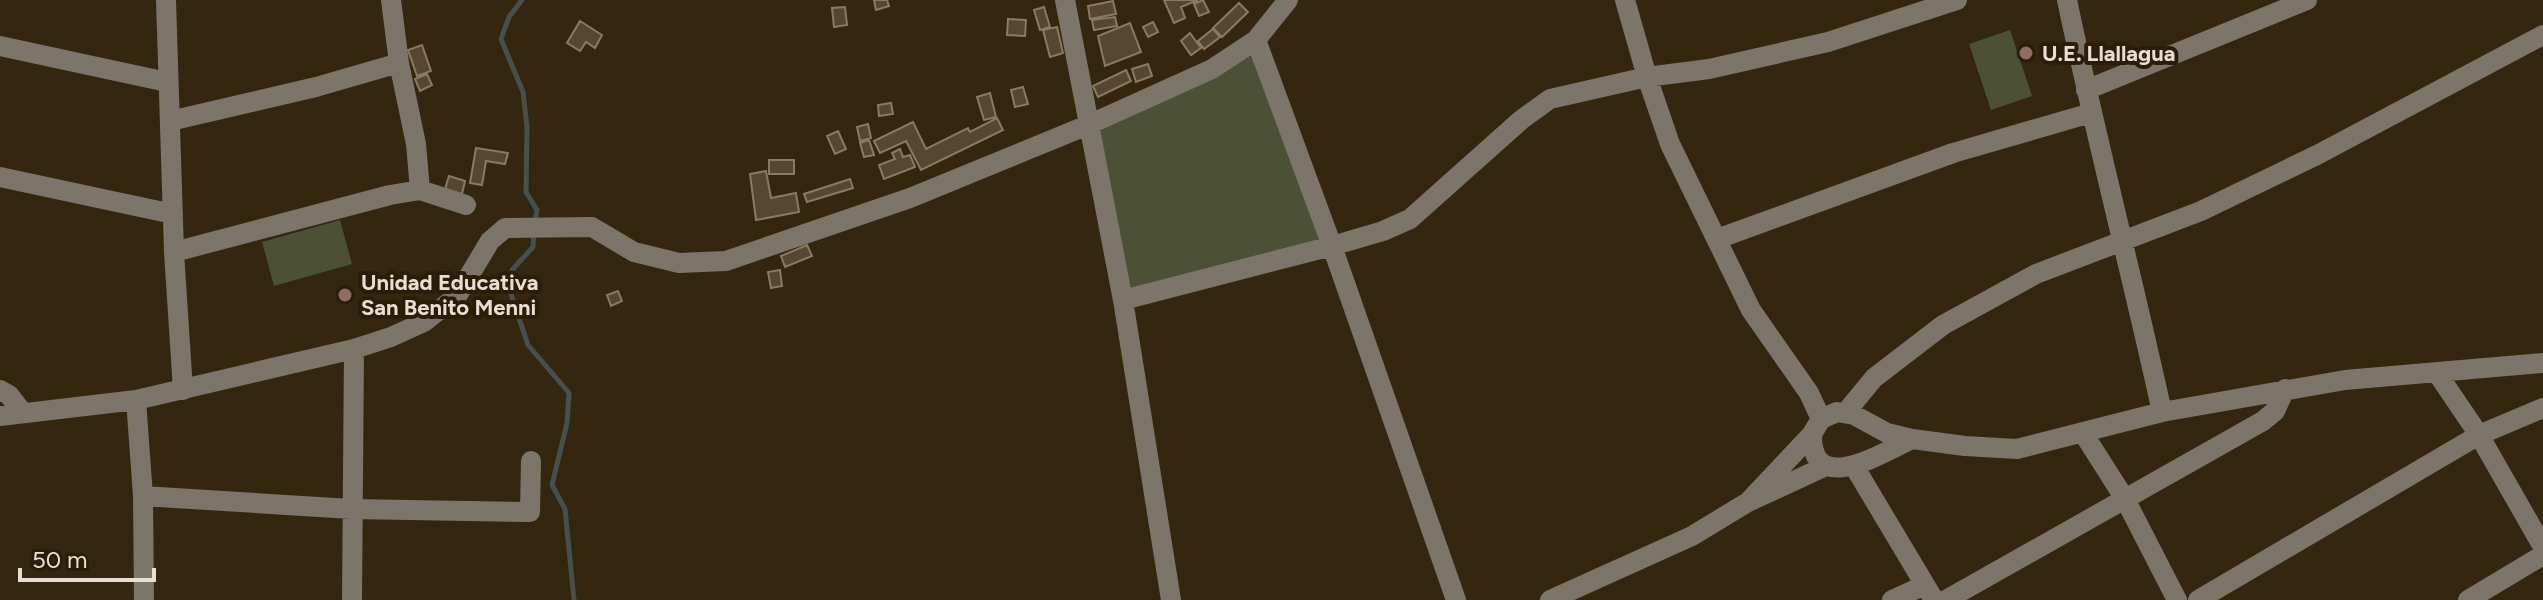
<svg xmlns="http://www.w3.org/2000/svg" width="2543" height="600" viewBox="0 0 2543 600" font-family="Figtree,sans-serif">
	<rect width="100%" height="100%" fill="#352610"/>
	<!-- green -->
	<path fill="#4c5136" d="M2010,30L2032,96L1991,110L1969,44Z
		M1256,40L1332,246L1123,300L1088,125Z
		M340,220L352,264L274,286L262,242Z"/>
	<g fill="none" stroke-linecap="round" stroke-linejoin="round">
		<!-- stream -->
		<path stroke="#46504e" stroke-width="5" d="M522,0L509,17L501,39L523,92L527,127L526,192L537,210L535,221
			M534,231L533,247L512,270L509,288L528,345L569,393L567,423L552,485L565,509L574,600"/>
	</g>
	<!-- building -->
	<path fill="#574731" stroke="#8b7a61" stroke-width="2" d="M874,0H887L889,6L876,10Z
		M1164,0H1198L1181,7L1185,18L1174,23Z
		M1203,0L1209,12L1199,16L1194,4Z
		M1113,1L1116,14L1090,19L1088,6Z
		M1239,3L1248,12L1222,37L1213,28Z
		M845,7L847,25L834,27L832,8Z
		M1044,7L1050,27L1040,30L1034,10Z
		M1115,17L1117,26L1094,30L1092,20Z
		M1008,19L1026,20L1025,36L1007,35Z
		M580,21L602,35L595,48L586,42L580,51L567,43Z
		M1153,22L1158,32L1148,37L1143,27Z
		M1130,23L1141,52L1105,66L1098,36Z
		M1057,27L1063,53L1050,57L1043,30Z
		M1213,29L1220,37L1204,49L1198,41Z
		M1190,33L1201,48L1191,55L1181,41Z
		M422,45L431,71L417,76L408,50Z
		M1148,64L1152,76L1136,82L1132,69Z
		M1126,70L1131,81L1098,97L1093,86Z
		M427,74L432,85L420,91L415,79Z
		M1023,87L1028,104L1015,107L1011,90Z
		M990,93L996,117L984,120L977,97Z
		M891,103L893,114L879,116L878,105Z
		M997,118L1003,130L921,170L906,141L880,153L874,141L913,122L926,149L968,128L970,132Z
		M868,124L871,138L860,141L857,127Z
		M838,131L846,149L835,154L827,136Z
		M869,140L874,155L864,157L860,143Z
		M476,148L508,153L505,164L486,161L482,185L470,183Z
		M900,149L903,157L910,155L915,167L884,179L879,165L895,159L892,153Z
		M769,160H794V174H769Z
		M766,171L771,198L796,193L799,212L756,220L750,174Z
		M449,176L465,181L462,194L445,189Z
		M850,179L853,188L807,202L804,194Z
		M807,245L812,256L785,267L781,256Z
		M780,270L782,286L771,288L768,272Z
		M618,291L622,301L611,306L607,295Z"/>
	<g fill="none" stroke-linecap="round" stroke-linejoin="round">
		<!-- minor -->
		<path stroke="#7d746a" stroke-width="20" d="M166,0L174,252L183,390
			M391,0L399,63L416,144L420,190L466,205
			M1065,0L1123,300L1171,600
			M1625,0L1647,77L1670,144L1751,310L1809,393L1821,419
			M2067,0C2096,138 2132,275 2162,412
			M1256,40L1332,246L1456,600
			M0,46L167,82
			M2086,90L2307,0
			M170,121L316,87L399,63
			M0,177L173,214
			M1717,239L1953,153L2091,113
			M174,252L390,195L420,190
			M1123,300L1332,246L1383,231L1410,219L1521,120L1550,99L1647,77L1709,69L1828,42L1957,0
			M2437,373L2479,435L2543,547
			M0,390L9,395L23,413
			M136,400L143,496L144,600
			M1846,412L1874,378L1943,325L2036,274L2201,211L2317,155L2543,35
			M0,416L136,400L354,349L391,337L424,322L457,296L490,241L505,228L592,227L634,252L679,263L726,261L910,198L1088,125L1212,69L1256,40L1288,0
			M2083,433L2125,499L2177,600
			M1812,434C1811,499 1883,452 1912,439
			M1854,466L1934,600
			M143,496L351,509L530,512L531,461
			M1748,502L1812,434L1821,419L1837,412L1854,415L1887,433L1912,439L1965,446L2017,449L2162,412L2345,380L2543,363
			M352,600L354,349
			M1550,600L1692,536L1748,502L1826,466
			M1892,600L1925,585
			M1946,600L2263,421L2275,411L2285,389
			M2198,600L2479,435L2543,408
			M2468,600L2543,555"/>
	</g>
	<!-- markers -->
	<g fill="#8d6e63" stroke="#2b1d07" stroke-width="3">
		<circle cx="2026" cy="53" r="8"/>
		<circle cx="345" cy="295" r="8"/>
	</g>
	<g text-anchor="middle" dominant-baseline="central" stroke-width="8" stroke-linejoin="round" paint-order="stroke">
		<!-- poi labels -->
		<g font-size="22" font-weight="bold" fill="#e8ded1" stroke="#2b1d07" text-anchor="start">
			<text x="2042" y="53">U.E. Llallagua</text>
			<text x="361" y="282">Unidad Educativa<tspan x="361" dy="25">San Benito Menni</tspan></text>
		</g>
	</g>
	<!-- scale -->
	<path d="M20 568v12h134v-12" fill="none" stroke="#e8ded1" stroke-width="4"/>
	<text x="32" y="568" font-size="24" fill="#e8ded1" stroke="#2b1d07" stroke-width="6" paint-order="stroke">50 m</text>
</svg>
